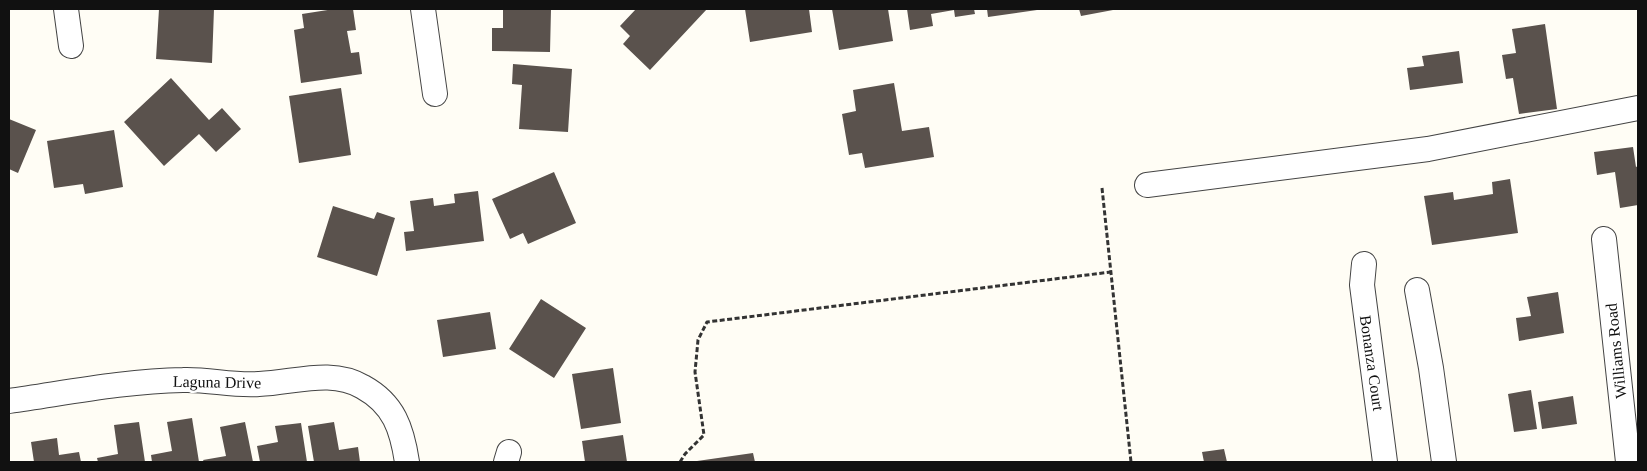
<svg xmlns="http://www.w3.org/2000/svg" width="1647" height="471" viewBox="0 0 1647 471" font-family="Georgia,serif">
	<rect width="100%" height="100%" fill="#fffdf5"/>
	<!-- building -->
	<path fill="#5a524d" d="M159,9H214L212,63L156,59Z
		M334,9H353L356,30L347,31L351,53L359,52L362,74L301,83L294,30L304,28L302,14Z
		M503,9H551L550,52L492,51V28H503Z
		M636,9H707L650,70L623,44L630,36L620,26Z
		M745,9H809L812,32L750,42Z
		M832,9H888L893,41L839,50Z
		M907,9H974L975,14L955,17L954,10L931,14L933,26L910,30Z
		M987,9H1037V10L988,17Z
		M1079,9H1113V10L1081,16Z
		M1545,24L1557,109L1519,114L1513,78L1506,79L1502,55L1516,53L1512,29Z
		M1459,51L1463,83L1410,90L1407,68L1424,66L1422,56Z
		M513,64L572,69L568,132L519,129L522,85L512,84Z
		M171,78L209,120L222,108L241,129L216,152L199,134L164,166L124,122Z
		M894,83L902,131L929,127L934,157L865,168L862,153L849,155L842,114L856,111L853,90Z
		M341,88L351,155L299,163L289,96Z
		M9,119L36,130L18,173L9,169Z
		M114,130L123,187L85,194L83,184L54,188L47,141Z
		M1633,147L1636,167L1638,166V205L1620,208L1615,172L1597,175L1594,152Z
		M554,172L576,223L528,244L523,233L510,239L492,199Z
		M1510,179L1518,233L1432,245L1424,196L1453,192L1454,200L1493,194L1492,182Z
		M478,191L484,241L406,251L404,232L414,231L410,201L433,198L434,206L455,203L454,194Z
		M333,206L374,219L377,212L395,218L377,276L317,257Z
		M1558,292L1564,333L1519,341L1516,318L1531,316L1527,297Z
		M541,299L586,328L554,378L509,349Z
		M490,312L496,349L443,357L437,320Z
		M613,368L621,423L581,429L572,374Z
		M1531,390L1537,429L1514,432L1508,394Z
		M1573,396L1577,424L1542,429L1538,402Z
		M192,418L199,462H152L151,455L172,451L167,422Z
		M139,422L145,462H98L97,458L118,454L114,425Z
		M245,422L253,462H204L203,460L226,456L220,427Z
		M334,422L339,450L358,447L360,462H314L308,426Z
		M301,423L307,462H260L257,446L278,442L275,426Z
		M623,435L627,462H585L582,441Z
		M57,438L59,455L79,452L81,462H34L31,442Z
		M1224,449L1227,462H1204L1202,452Z
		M753,453L755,462H697V461Z"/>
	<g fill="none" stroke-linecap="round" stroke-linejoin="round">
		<defs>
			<path id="minor" d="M66,9L71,46
				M423,9L435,94
				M1147,185L1428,149L1638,108
				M1604,239L1628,462
				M1364,264L1362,285L1385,462
				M1417,290L1431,368L1444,462
				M9,401C66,393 125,381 183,380C208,379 233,386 259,384C294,383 331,368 363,387C394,404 402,429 407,462
				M506,462L509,452"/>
		</defs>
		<!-- minor casing -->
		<use href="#minor" stroke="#444" stroke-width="26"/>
		<!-- path -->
		<path stroke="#333" stroke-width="3" stroke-dasharray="5 2.5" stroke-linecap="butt" d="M1102,188L1131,462
			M680,462L685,454L704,435L695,372L698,340L707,322L1111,272"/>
		<!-- minor -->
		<use href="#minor" stroke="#fff" stroke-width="24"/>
	</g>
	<g text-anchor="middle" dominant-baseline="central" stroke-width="5" stroke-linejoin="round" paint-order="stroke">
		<!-- street labels -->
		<g font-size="16" fill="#111" stroke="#fff">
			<text transform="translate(1616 351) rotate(-96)">Williams Road</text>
			<text transform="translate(1372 363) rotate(82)">Bonanza Court</text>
			<text transform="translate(217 382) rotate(1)">Laguna Drive</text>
		</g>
	</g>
	<!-- border -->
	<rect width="1647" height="471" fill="none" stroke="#111111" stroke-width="20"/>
</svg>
